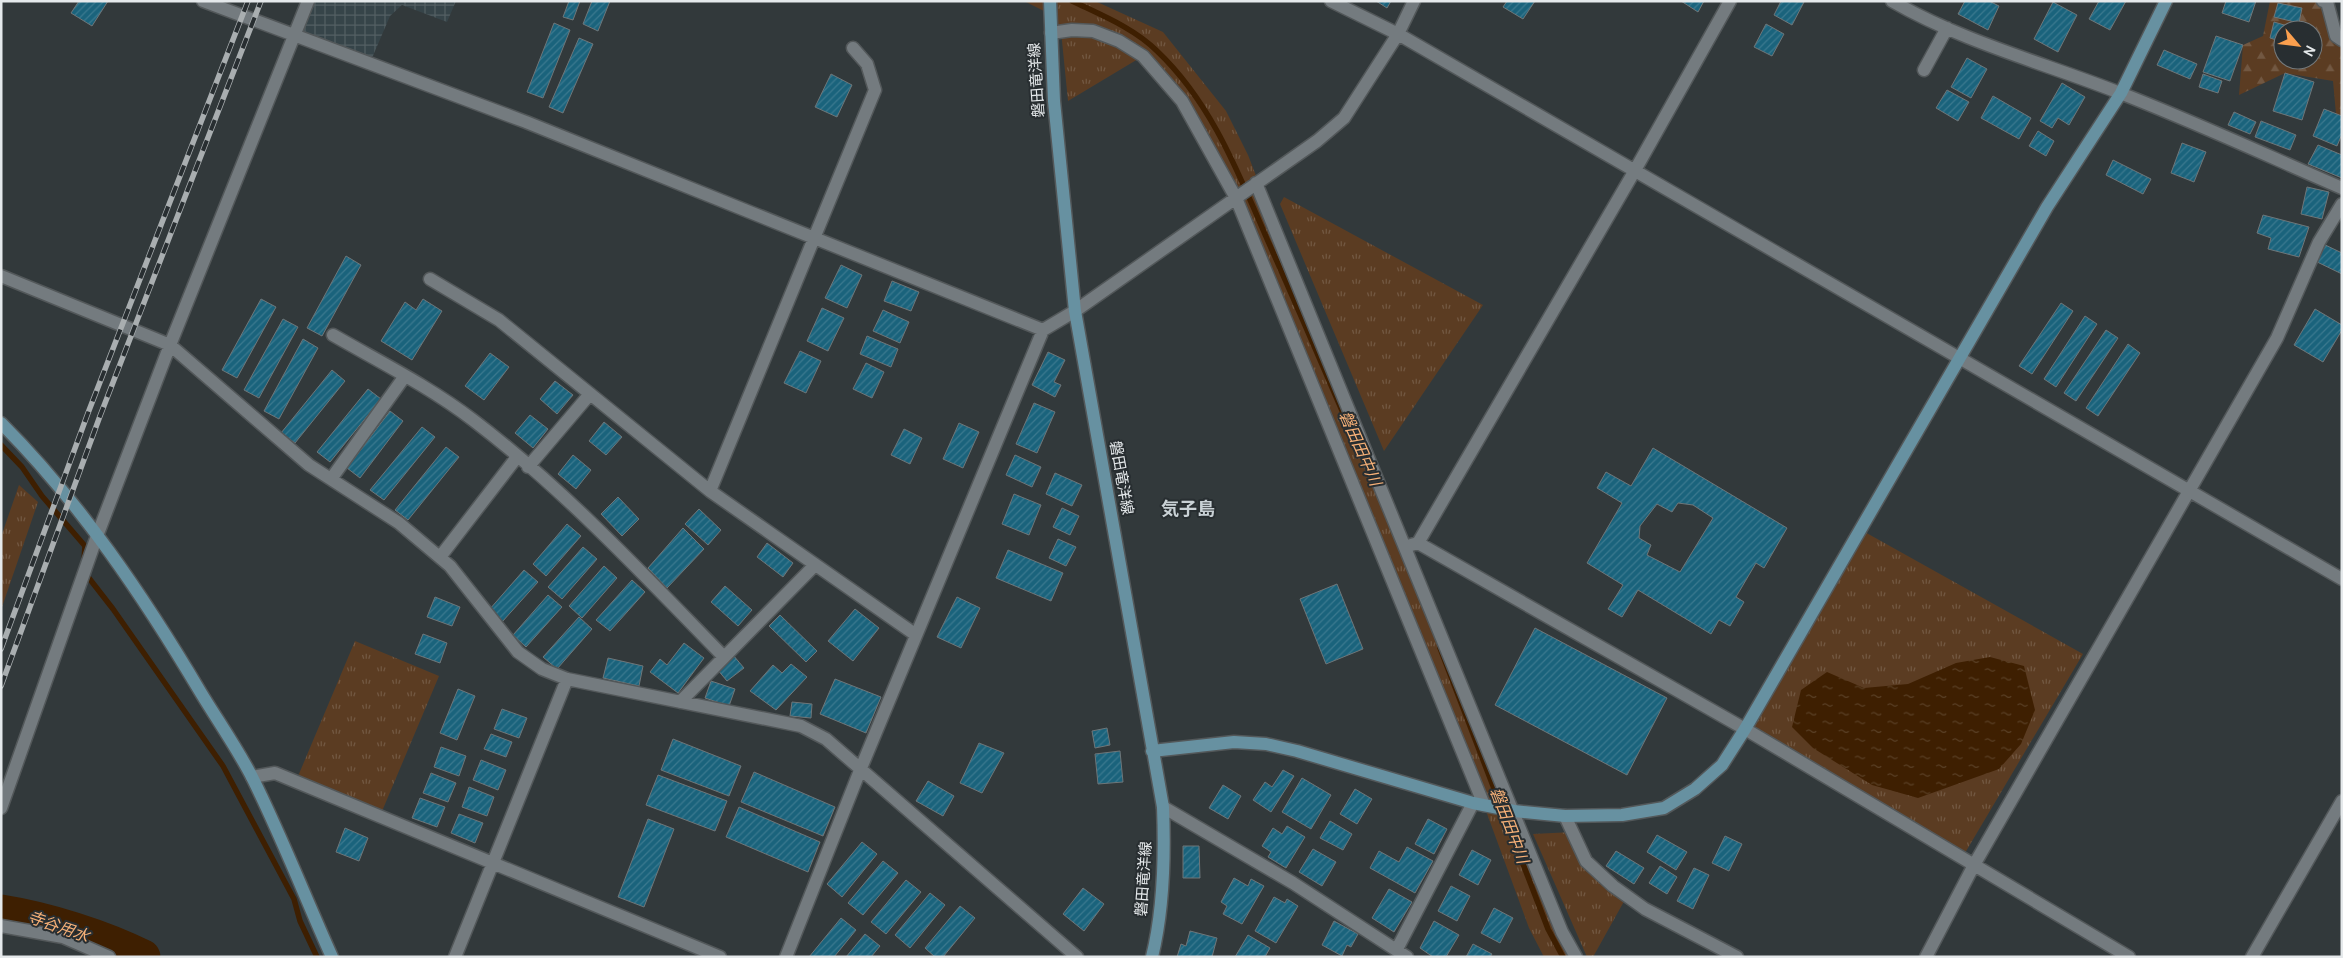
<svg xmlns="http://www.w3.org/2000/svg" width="2343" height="958" viewBox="0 0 2343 958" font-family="Overpass,'Noto Sans JP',sans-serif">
	<defs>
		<pattern id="industrial-grid" width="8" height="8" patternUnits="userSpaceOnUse" patternTransform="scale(1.25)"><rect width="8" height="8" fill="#364449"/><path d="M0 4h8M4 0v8" fill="none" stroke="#535f63"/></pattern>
		<pattern id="grass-tufts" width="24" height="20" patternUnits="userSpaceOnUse" patternTransform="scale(1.25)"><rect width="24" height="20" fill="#5b3c22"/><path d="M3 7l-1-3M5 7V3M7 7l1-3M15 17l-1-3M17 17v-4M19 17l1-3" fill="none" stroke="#725842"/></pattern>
		<pattern id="forest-firs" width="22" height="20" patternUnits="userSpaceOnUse" patternTransform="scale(1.25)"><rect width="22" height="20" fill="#5b3c22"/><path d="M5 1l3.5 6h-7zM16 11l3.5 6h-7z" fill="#725842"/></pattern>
		<pattern id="water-ripples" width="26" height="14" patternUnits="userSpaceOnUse" patternTransform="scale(1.25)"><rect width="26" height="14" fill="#3e1f01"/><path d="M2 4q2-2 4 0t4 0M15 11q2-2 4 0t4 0" fill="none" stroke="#5a4026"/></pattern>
		<pattern id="building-hatch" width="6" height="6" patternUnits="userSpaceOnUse" patternTransform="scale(1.25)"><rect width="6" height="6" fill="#1a637c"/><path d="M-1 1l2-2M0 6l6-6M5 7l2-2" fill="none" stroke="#3b798f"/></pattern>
	</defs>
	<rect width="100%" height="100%" fill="#32393b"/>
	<!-- industrial -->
	<path fill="url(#industrial-grid)" d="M312,1H456L447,22L402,5L390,16L372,58L300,30Z"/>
	<!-- grass -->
	<path fill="url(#grass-tufts)" d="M1024,1H1095L1163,32L1226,111L1248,155L1309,312L1577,957H1544L1529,928L1482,800L1369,524L1254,225L1194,123L1136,44L1097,25L1064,31H1084L1143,56L1068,101L1061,31L1056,32L1050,14Z
		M1284,197L1483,305L1384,451L1280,204Z
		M19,485L38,502L1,610V537Z
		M1854,526L2083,654L1962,858L1751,732Z
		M355,641L439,676L380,816L296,781Z
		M1573,832L1586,861L1627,896L1593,957H1587L1533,834Z"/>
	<!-- forest -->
	<path fill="url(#forest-firs)" fill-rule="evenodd" d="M2270,1H2323L2342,42V115L2336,114L2333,81L2285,73L2239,95L2243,45L2263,36ZM2283,30H2313V60H2283Z"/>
	<!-- water -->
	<path fill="url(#water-ripples)" d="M1990,657L2024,666L2035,710L2021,744L1999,769L1918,798L1872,785L1813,748L1792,727L1801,690L1827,672L1864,688L1908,684L1956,663Z"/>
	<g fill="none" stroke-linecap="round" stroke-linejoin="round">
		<!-- stream -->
		<path stroke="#3e1f01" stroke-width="5.5" d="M1072,1C1101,15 1134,28 1157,51C1211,102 1238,172 1267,239C1293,297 1318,355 1343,413
			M1,445L22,467L42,496L85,546L84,560
			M85,573L113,609L223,766L294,899L300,921L317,957
			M1440,648L1548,929L1563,957"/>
		<!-- river -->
		<path stroke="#3e1f01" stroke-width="35" d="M1,912C46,919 103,937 143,957"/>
	</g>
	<!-- building -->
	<path fill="url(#building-hatch)" stroke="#6e7679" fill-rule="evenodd" d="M79,1H108L92,26L71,13Z
		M569,1H580L573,20L563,17Z
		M592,1H610L598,31L583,24Z
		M1376,1H1391L1387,8Z
		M1507,1H1535L1523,19L1503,7Z
		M1681,1H1704L1698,12Z
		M1781,1L1804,2L1792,25L1774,15Z
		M1965,1H1989L1999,6L1988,30L1958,14Z
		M2099,1H2126L2110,30L2089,19Z
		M2226,1H2256L2249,22L2222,13Z
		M2053,2L2077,15L2058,52L2034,39Z
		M2278,3L2302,8L2299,23L2274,17Z
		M2274,22L2298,29V30H2283V42L2270,38Z
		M554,23L570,30L543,98L527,92Z
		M1766,24L1784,34L1772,56L1754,47Z
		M2216,36L2243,45L2230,81L2203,72Z
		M579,38L593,44L563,113L549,107Z
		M2164,50L2197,64L2190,79L2157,65Z
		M1967,58L1987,69L1971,98L1951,87Z
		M2285,73L2314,82L2302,120L2273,111Z
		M831,74L852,85L837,117L815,107Z
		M2203,74L2222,81L2218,93L2199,87Z
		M2062,83L2085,97L2069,125L2058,118L2052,128L2040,121Z
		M1947,90L1969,102L1958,121L1936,108Z
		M1993,96L2031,118L2019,139L1981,118Z
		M2324,109L2342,116V134L2337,146L2313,136Z
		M2234,112L2256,122L2250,134L2228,125Z
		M2261,121L2296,135L2290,150L2255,137Z
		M2038,131L2054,141L2046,156L2029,146Z
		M2182,143L2206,152L2194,182L2171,173Z
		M2318,145L2342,155V178L2308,164Z
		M2113,160L2151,179L2143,194L2106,175Z
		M2307,187L2329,192L2322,219L2301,214Z
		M2263,215L2309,227L2299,257L2268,249L2271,238L2257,233Z
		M2319,242L2342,253V274L2311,259Z
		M346,256L361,265L322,336L307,328Z
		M841,265L862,275L847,308L825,298Z
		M892,281L919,292L911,311L884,301Z
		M261,299L276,307L237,378L222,370Z
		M423,299L442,311L412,360L381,341L405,302L416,310Z
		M2061,303L2073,311L2032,374L2019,366Z
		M822,308L844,318L828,351L807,341Z
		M2315,309L2342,325V330L2323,362L2294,345Z
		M883,310L909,322L900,343L873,331Z
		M2085,316L2097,324L2056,387L2044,379Z
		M283,319L298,327L259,398L244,390Z
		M2106,330L2118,338L2076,401L2064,393Z
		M867,336L898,349L891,367L860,354Z
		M303,339L318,348L279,419L264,411Z
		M2128,344L2140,353L2098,416L2086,408Z
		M800,351L821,361L806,393L784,383Z
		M1048,352L1065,360L1054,382L1061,385L1055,397L1032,385Z
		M490,353L509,367L484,400L465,386Z
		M866,363L884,372L872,398L853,389Z
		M332,370L345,381L295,443L281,433Z
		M555,381L573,395L557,414L540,399Z
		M368,389L381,399L330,462L317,452Z
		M1034,403L1055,412L1037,453L1016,444Z
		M390,411L403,421L360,478L347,468Z
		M530,415L548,429L533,448L515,433Z
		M604,422L622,437L606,455L589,441Z
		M959,423L979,432L963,468L943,459Z
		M422,427L435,437L384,500L370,490Z
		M904,429L922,438L910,464L891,455Z
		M446,447L459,457L408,520L395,510Z
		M1653,448L1787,528L1764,568L1756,563L1736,597L1744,602L1730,626L1719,620L1711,634L1638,590L1622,617L1608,609L1623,585L1587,563L1622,503L1597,488L1606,472L1631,486ZM1678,503L1693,505L1713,518L1680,572L1647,555L1651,545L1639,538L1640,526L1657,504L1672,512Z
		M573,455L591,470L576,489L558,474Z
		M1015,455L1041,467L1032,487L1006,475Z
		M1055,473L1082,485L1072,506L1046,494Z
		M1014,494L1041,505L1029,535L1002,524Z
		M618,497L639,519L622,536L601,514Z
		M1062,508L1079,516L1070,535L1053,527Z
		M699,509L721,530L708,545L685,524Z
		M567,524L581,536L546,576L533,564Z
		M683,528L704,549L667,588L648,568Z
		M1058,539L1076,547L1066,566L1049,558Z
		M767,543L793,563L783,577L757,557Z
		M583,547L597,559L562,599L548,587Z
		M1008,550L1063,573L1051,601L996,578Z
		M604,566L617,578L582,618L569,606Z
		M524,570L538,582L502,622L489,610Z
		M632,580L645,592L610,631L596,620Z
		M1337,584L1363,649L1326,664L1300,599Z
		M725,586L752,610L738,626L711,602Z
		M548,595L562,607L526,647L513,635Z
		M435,597L460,607L452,626L427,617Z
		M957,597L980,608L961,648L937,637Z
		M855,609L879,628L853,661L828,641Z
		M780,615L817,651L806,662L769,626Z
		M579,617L592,629L557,669L543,657Z
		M1535,628L1667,698L1627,775L1495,705Z
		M423,634L447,643L440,663L415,654Z
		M684,643L704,658L678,693L650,672L660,659L667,665Z
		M733,655L744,668L727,681L717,669Z
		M608,658L643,666L639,686L603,678Z
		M791,664L807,677L776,710L750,691L773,665L782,673Z
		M835,679L881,697L866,733L820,714Z
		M711,681L735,689L729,706L705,698Z
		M458,689L475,696L457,740L440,733Z
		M792,702L812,704L811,718L790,716Z
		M502,709L527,718L519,738L494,729Z
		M1107,728L1110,745L1095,748L1092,731Z
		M491,734L512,742L506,757L484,749Z
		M673,739L741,766L729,796L661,770Z
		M979,743L1004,753L982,793L960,783Z
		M441,747L466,756L459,776L434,767Z
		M1120,751L1123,782L1098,784L1095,754Z
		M481,760L506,770L498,790L473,780Z
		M1283,770L1294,776L1271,812L1253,800L1265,782L1272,787Z
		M754,772L835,807L823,836L741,802Z
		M431,773L456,783L448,802L423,793Z
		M658,775L727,801L715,831L646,805Z
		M1302,778L1331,795L1311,829L1282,812Z
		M928,781L954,796L943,816L916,801Z
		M1223,785L1241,796L1228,819L1209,808Z
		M469,787L494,797L487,816L462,807Z
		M1355,789L1372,799L1357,824L1340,814Z
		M420,798L445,807L437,827L412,818Z
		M739,807L820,842L808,872L726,837Z
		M459,814L483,823L475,843L451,833Z
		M648,819L674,829L644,907L618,897Z
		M1428,819L1447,829L1434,854L1415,844Z
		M1330,821L1352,834L1343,850L1320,838Z
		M1287,826L1305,837L1286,868L1268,857L1271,852L1262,846L1273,828L1282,834Z
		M345,828L368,838L359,861L336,852Z
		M1657,835L1687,852L1676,870L1647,852Z
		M1725,836L1742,844L1729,871L1712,863Z
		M862,842L877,854L842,897L827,884Z
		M1183,846H1199L1200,878H1183Z
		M1407,847L1433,861L1415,893L1370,868L1379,851L1399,862Z
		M1313,849L1336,862L1322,886L1299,872Z
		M1472,850L1491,860L1478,885L1459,875Z
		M1616,851L1644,868L1634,884L1606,866Z
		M883,861L898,873L863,915L848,903Z
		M1660,866L1677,877L1667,894L1649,883Z
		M1694,868L1709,875L1693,909L1677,901Z
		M1234,878L1248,886L1251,879L1264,886L1242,924L1223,914L1227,906L1221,902Z
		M906,880L921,892L886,934L871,922Z
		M1451,886L1470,896L1457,921L1438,911Z
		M1083,888L1104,904L1084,931L1063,914Z
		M1389,889L1412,902L1394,932L1372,918Z
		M930,893L945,905L910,948L895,935Z
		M1274,897L1285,903L1287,899L1298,906L1276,943L1255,931Z
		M960,906L975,918L943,957H935L925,948Z
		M1494,908L1513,918L1500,943L1481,933Z
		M841,918L856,930L834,957H809Z
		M1334,921L1358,934L1351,947L1347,945L1342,956L1322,945Z
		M1434,921L1459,935L1446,957H1433L1420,948Z
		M1190,931L1217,938L1212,957H1177L1181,944L1186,946Z
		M865,934L880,946L871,957H846Z
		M1248,935L1270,948L1265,957H1235Z
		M1473,944L1492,954L1490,957H1466Z"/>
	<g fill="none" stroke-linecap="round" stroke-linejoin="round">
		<defs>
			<path id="street" d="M203,1L526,122L1043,330L1075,311L1179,238L1317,141L1344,118L1398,34L1414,1
				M1331,1L1398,34L2342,579
				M1892,1C1963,42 2044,63 2120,93C2195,122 2268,156 2342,188
				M2323,1L2327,2L2336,36L2342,40
				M1051,33L1072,30L1093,31L1119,41L1143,56L1182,101L1236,198L1484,805
				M1924,70L1947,28
				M1256,183L1562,932L1576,957
				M1,276L170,345L309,465L399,523L450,566L518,652L542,669L567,679L801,726L826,739L1077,957
				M430,279L499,320L710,491L916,635
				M333,335C380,362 430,387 473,420C565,490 644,575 724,657
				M528,467L590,394
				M331,479L405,376
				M710,491L875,90L867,64L853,48
				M1418,543L1745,729L2129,957
				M1411,545L1418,543L1634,172L1730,1
				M440,557L517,457
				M680,702L815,565
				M252,777L275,773L720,957
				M1163,807L1293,883L1407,957
				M1,808L97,536L170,345L308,1
				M1565,816L1586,861L1613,886L1645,909L1737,957
				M1,926L63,937L109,957
				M1397,949L1473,803
				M455,957L567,679
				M786,957L861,768L1043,330
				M1926,957L1974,865L2277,338L2319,242L2342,204
				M2252,957L2342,801"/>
			<path id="secondary" d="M1050,1L1054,101L1075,311L1163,807C1165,857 1164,908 1152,957
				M1,423C80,502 144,597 201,693C218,721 237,748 252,777C281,835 305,897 332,957
				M1152,751L1234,742L1266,744L1297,751L1473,803L1514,811L1565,816L1622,815L1664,808L1695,789L1722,765L1745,729L2047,207L2121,93L2166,1"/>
		</defs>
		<!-- street casing -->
		<use href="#street" stroke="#53585a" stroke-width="15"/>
		<!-- secondary casing -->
		<use href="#secondary" stroke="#53585a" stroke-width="15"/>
		<!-- street -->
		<use href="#street" stroke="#747b7f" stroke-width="12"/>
		<!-- secondary -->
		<use href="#secondary" stroke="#6791a1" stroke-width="12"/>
		<defs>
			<path id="rail" d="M1,649L88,413L248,1
				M1,686L100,416L261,1"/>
		</defs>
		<!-- rail casing -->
		<use href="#rail" stroke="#a9aeb0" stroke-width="5.5"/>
		<!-- rail -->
		<use href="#rail" stroke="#282e31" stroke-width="4" stroke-dasharray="11" stroke-linecap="butt"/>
	</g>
	<g text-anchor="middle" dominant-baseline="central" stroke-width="4" stroke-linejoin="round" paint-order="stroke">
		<!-- street labels -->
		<g font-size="15" fill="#e5e9eb" stroke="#282e31">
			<text transform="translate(1038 80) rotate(-94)">磐田竜洋線</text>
			<text transform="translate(1120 478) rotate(80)">磐田竜洋線</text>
			<text transform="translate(1145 879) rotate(-86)">磐田竜洋線</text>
		</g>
		<!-- water labels -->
		<g font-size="16" font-style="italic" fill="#f6b077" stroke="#282e31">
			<text transform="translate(1359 449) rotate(66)">磐田田中川</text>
			<text transform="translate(1508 826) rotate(69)">磐田田中川</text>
			<text transform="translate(58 928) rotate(19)">寺谷用水</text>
		</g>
		<!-- quarter labels -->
		<g font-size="18" font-weight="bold" fill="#c9d1d5" stroke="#282e31">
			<text x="1188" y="510">気子島</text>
		</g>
	</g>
	<!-- border -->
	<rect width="2343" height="958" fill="none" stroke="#e5e9eb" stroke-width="5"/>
	<!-- north arrow -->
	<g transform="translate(2298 45) rotate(118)"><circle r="24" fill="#282e31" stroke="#74797b"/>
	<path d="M0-4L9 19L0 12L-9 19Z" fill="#fa9f4e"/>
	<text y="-8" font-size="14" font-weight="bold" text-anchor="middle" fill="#e5e9eb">N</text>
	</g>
</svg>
